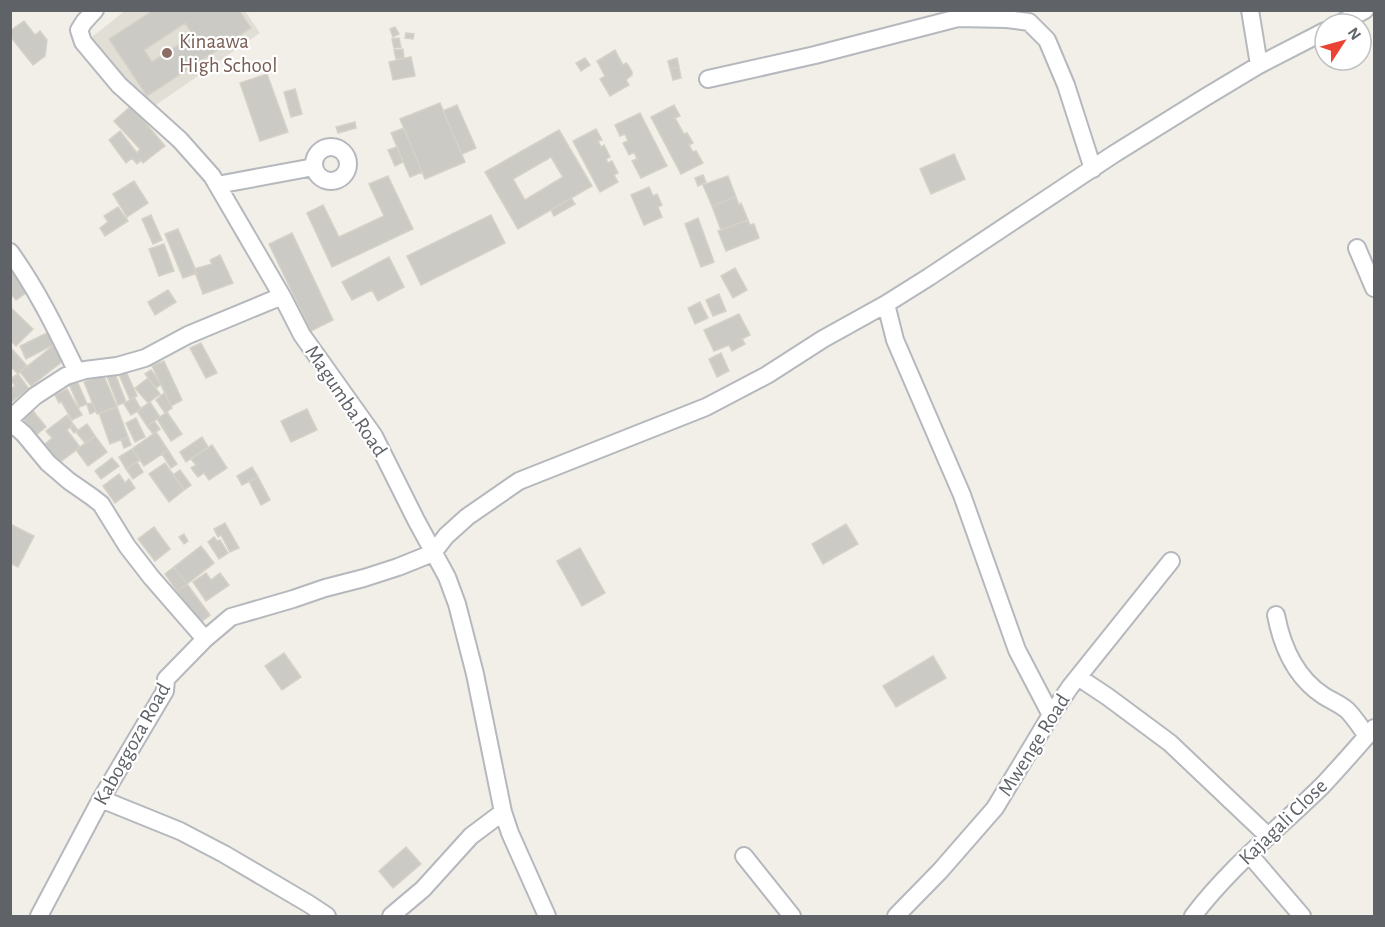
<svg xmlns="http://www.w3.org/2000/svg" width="1385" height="927" viewBox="0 0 1385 927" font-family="'Alegreya Sans',sans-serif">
	<rect width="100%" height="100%" fill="#f1efe8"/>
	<!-- education -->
	<path fill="#e1ded6" d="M126,10L245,11L260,33L153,107L113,69L92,37Z"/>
	<!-- building -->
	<path fill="#cccac5" stroke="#d6d1c6" stroke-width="1.5" fill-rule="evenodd" d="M154,10H239L251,28L147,96L109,39ZM185,23L193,35L152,62L144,50Z
		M24,21L35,35L40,31L47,40L45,56L33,65L10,36V31Z
		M395,27L399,34L393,37L390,29Z
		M406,33L414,34L413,39L405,38Z
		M399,38L401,47L394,48L392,39Z
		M403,49L404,58L396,59L394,50Z
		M615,50L623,65L626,63L628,65L632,72V75L626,80L629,85L610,96L600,79L605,76L597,61Z
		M411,57L415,76L393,80L389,62Z
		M585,58L590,65L581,71L576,63Z
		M677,58L679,67L670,69L668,61Z
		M679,67L681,78L673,80L670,69Z
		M267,74L288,132L260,141L240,83Z
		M295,89L302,114L291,117L284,92Z
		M440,103L465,162L425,179L400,119Z
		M457,105L476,148L462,154L443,111Z
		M674,105L680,116L675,118L684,134L687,133L693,143L689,145L693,152L696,151L703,163L681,174L651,117Z
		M131,106L165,146L143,163L141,160L137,164L132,158L126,163L109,140L120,131L137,153L140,149L114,121Z
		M640,113L667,166L641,178L632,161L637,159L634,152L629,155L623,143L628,141L625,134L620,136L615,125Z
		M355,122L356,128L338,133L336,127Z
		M404,128L422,172L410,177L391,133Z
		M596,129L602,140L598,141L601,147L604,145L610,157L606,159L608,163L612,161L618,173L614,175L618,182L600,192L573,141Z
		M559,130L592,186L518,229L485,172ZM551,157L563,177L525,200L513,179Z
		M397,147L403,162L395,166L388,150Z
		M954,154L965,179L931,194L920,169Z
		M703,175L706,182L698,186L695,178Z
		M388,176L413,229L332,267L307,213L323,205L339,237L384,216L369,184Z
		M728,176L736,197L712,206L703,185Z
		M134,181L148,203L127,217L113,194Z
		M649,187L653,196L657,194L662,205L658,207L662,217L644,225L631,195Z
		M736,197L739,205L741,203L748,220L721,230L712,206Z
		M571,198L575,204L554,216L551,210Z
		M118,207L128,221L105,236L100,228L108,222L104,216Z
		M151,215L162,240L153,244L142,219Z
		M491,215L505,243L421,285L407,256Z
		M698,218L714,262L701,267L685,224Z
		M748,220L750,225L754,224L759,238L726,251L718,231Z
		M178,229L197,273L183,278L165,234Z
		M292,233L333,320L311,331L269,244Z
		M164,244L174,271L159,276L149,249Z
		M220,255L233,283L203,294L194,269L212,264L210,260Z
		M389,257L404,287L378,301L372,290L352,300L342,282Z
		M735,268L747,290L733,298L721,276Z
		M13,273L27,292L16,300L10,293V274Z
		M168,290L176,302L155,315L148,302Z
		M719,294L726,311L713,316L706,300Z
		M700,302L708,318L695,324L688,308Z
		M10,307L33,329L16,346L10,340Z
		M739,314L750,335L742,339L745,344L732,351L729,345L714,351L704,330Z
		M49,332L55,344L26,359L20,346Z
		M201,343L217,373L206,378L190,348Z
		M53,346L64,360L31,386L20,372Z
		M12,349L27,366L18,374L10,366V351Z
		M721,353L729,371L717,377L709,359Z
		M164,361L182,400L171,406L152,366Z
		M124,367L137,396L130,400L117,370Z
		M151,370L161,384L156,388L145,374Z
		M114,371L126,402L118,405L106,374Z
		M18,374L29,389L10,403V389L15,386L10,379Z
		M103,374L117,407L97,414L84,382Z
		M148,378L160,394L148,403L135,388Z
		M77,381L87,404L79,407L69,384Z
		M67,389L82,415L72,420L61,401L59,403L55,395Z
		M165,392L172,408L165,413L156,400Z
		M134,397L141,409L131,415L124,404Z
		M150,402L160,417L147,426L137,411Z
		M92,403L96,411L90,414L87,404Z
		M30,407L46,427L36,435L20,415Z
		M117,407L128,437L110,444L99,413Z
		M307,409L317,430L291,442L281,421Z
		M167,412L182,434L171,441L157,419Z
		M67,415L73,424L67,430L80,447L59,463L45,444L52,438L46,431Z
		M136,418L145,437L135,442L126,423Z
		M154,421L160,429L153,434L147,426Z
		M73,424L78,430L74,433L70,427Z
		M87,424L95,436L85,443L76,432Z
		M156,432L168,450L144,466L132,449Z
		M95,436L107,452L88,466L76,450Z
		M128,437L131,445L124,448L121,440Z
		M202,437L208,447L186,462L180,452Z
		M212,445L227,468L209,480L204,473L198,477L191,468L196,465L191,459Z
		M132,449L140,460L126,469L119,457Z
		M168,450L177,464L171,468L162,454Z
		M112,458L119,466L101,479L95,471Z
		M137,462L143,472L133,479L126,469Z
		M165,463L184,490L169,502L149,474Z
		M252,467L258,477L242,485L237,476Z
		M180,470L191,485L184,490L173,475Z
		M119,474L125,483L129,479L135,488L115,503L103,486Z
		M258,477L270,500L261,505L249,481Z
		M225,523L239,548L230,552L221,535L218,537L214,529Z
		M10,524L34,536L18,567L10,563Z
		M846,524L858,544L823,564L812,544Z
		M154,527L170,549L155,561L138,539Z
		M184,534L188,541L184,544L179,537Z
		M214,537L217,541L220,540L228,553L219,559L208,542Z
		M201,546L214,563L187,584L174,567Z
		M580,548L605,593L582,606L557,561Z
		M174,567L187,584L177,591L165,574Z
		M206,573L211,580L220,573L229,585L206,601L193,582Z
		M187,584L210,615L200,623L177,591Z
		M284,653L301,677L282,690L265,666Z
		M933,656L946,678L896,707L883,686Z
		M406,847L421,864L393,888L379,871Z"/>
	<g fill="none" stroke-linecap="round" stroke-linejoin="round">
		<defs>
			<path id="street" d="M95,10L84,22L79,30L83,42L119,85L180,140L212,176L282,296L302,335L374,436L416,520L447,577L457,604L475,674L503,812L510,833L547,916
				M1250,10L1259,65
				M1339,24L1365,10
				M708,79L815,55L958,18L1007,19L1029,22L1047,40L1066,85L1093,169
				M314 164a17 17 0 1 1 34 0a17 17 0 1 1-34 0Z
				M217,185L314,167
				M1357,248L1374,288
				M10,252C37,289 57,331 77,372
				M886,304L895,340L962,495L1017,650L1051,715
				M10,419L35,396L66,376L85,370L117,366L145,358L188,335L282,296
				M10,422L24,434L48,463L69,481L92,497L101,504L127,546L151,577L205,639
				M1276,615C1282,646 1296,678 1324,696C1332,701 1340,704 1347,710C1355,718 1361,728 1367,736
				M1078,677L1108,697L1170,743L1268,836
				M101,799L180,831L224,854L309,904L327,916
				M1249,854L1302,916
				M744,856L792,916
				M39,916L101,799L165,691L166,679L205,639L231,617L293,599L325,588L364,578L398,567L433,553L446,536L467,517L519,481L706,407L767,375L823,339L886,304L929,277L1114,154L1204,98L1259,65L1325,31
				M391,916L423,889L471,836L503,812
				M896,916L940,871L995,808L1051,715L1070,687L1171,561
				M1193,916C1230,867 1278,829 1322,786C1340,767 1357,747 1374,728"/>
		</defs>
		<!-- street casing -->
		<use href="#street" stroke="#b5b8bc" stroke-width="20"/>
		<!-- street -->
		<use href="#street" stroke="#fff" stroke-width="16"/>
	</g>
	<!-- markers -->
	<circle fill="#8d6e63" stroke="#fff" stroke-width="2" cx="167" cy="53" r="6"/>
	<g text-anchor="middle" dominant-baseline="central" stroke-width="4.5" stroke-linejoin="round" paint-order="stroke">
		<!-- education labels -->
		<g font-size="21" fill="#785e54" stroke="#fff" text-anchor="start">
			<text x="179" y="41">Kinaawa<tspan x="179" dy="24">High School</tspan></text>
		</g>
		<!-- street labels -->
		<g font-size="21" fill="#5f6368" stroke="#fff">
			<text transform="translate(346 401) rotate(56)">Magumba Road</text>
			<text transform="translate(132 744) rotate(-61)">Kaboggoza Road</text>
			<text transform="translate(1034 745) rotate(-58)">Mwenge Road</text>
			<text transform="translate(1283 822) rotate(-44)">Kajagali Close</text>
		</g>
	</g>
	<!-- border -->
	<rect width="1385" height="927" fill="none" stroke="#5f6368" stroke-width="24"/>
	<!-- north arrow -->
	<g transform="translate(1343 42) rotate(54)"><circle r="28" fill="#ffffff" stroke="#bfc1c3" stroke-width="1.5"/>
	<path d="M0-4.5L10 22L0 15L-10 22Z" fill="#ea4335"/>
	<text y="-9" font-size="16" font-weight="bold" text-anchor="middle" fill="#5f6368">N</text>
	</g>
</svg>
